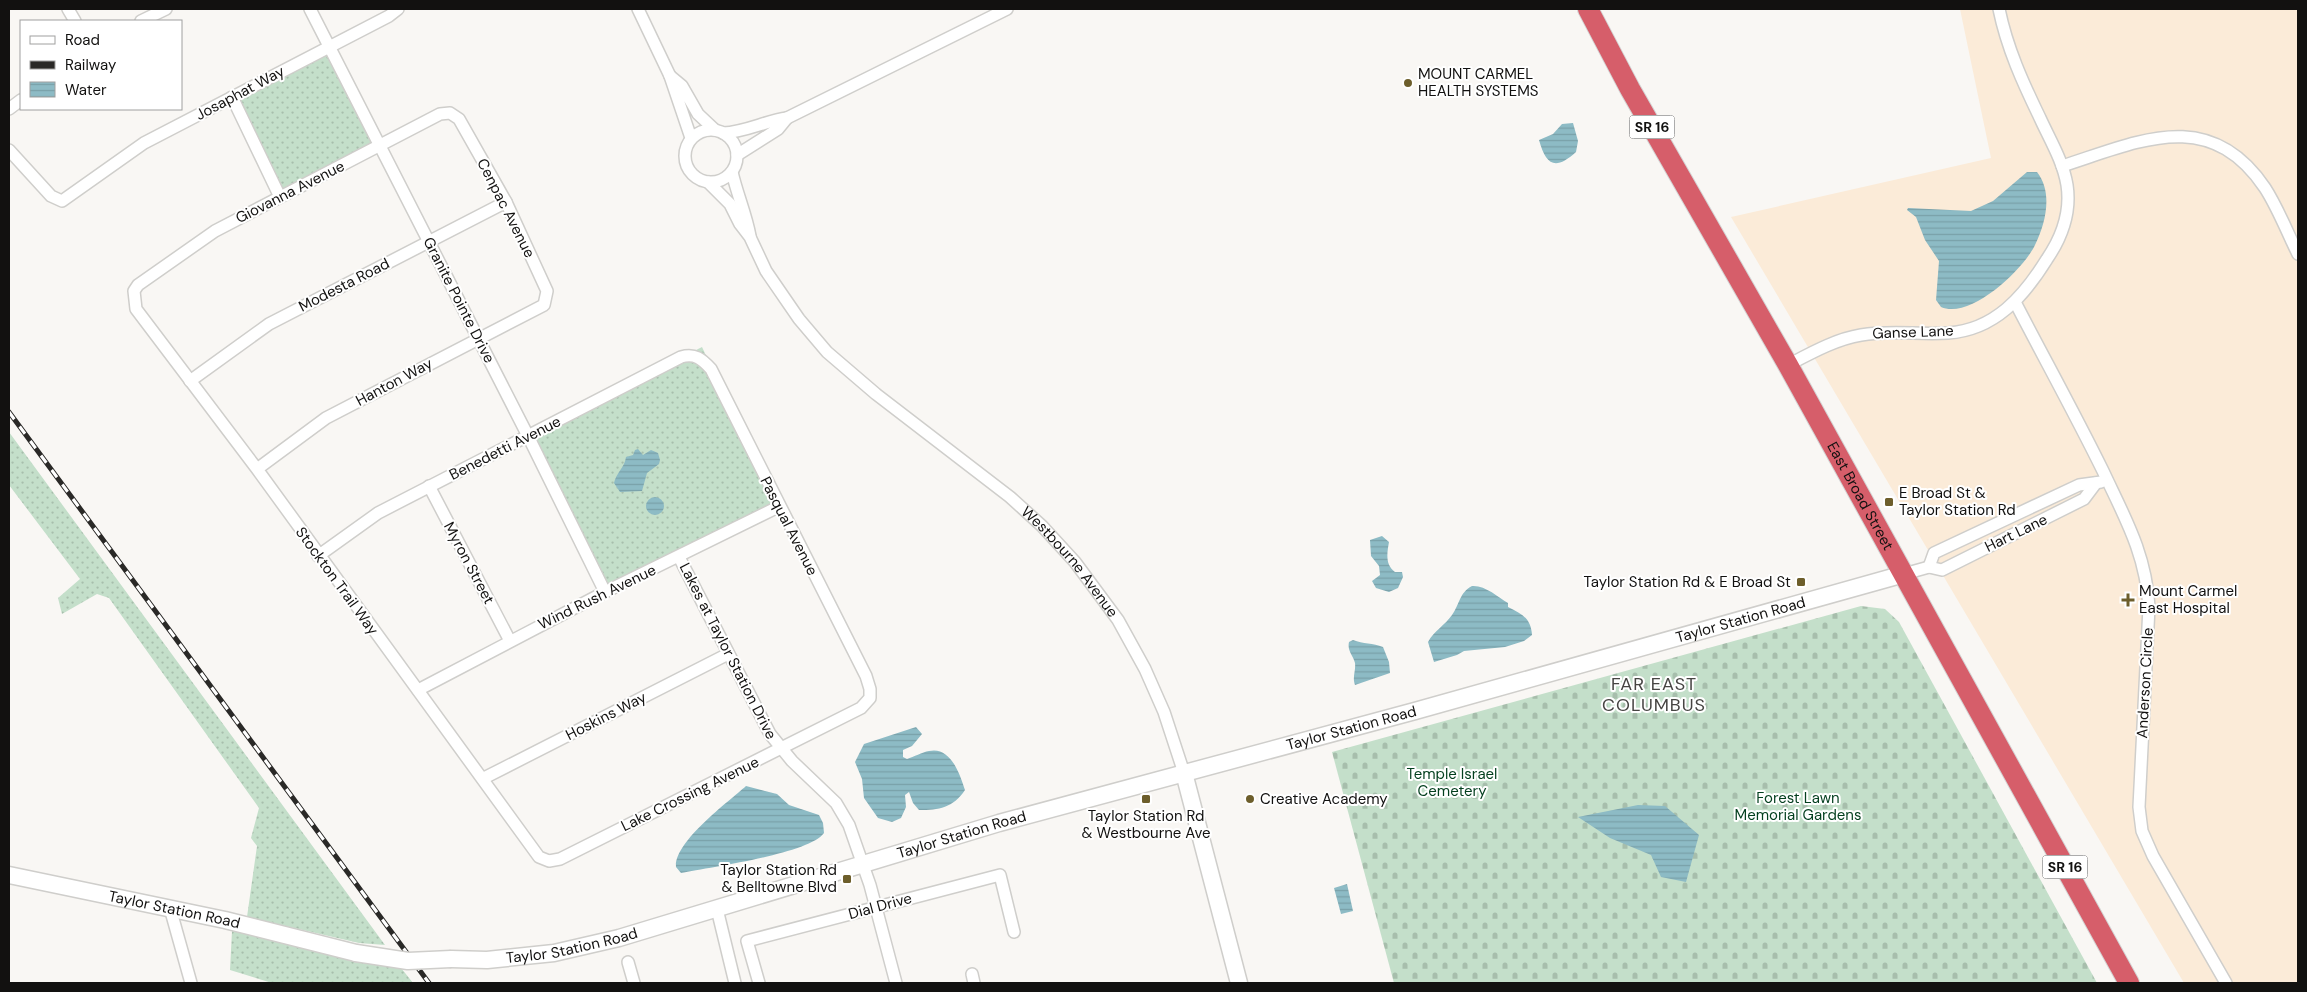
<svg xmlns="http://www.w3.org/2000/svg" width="2307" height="992" viewBox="0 0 2307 992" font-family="'DM Sans',sans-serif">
	<defs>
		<pattern id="grass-dots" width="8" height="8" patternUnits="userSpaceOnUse" patternTransform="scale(1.25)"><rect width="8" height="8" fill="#c4dfca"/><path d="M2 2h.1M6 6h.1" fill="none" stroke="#a7beac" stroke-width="1.8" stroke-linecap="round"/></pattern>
		<pattern id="cemetery-stones" width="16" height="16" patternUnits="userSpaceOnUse" patternTransform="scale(1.25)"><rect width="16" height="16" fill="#c4dfca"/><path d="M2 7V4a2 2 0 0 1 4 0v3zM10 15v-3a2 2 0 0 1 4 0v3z" fill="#a7beac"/></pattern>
		<pattern id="water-rules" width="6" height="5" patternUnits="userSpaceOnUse" patternTransform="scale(1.25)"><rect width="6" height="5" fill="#8dbbc5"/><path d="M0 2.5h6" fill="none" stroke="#79a0a8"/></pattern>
	</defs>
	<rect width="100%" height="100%" fill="#f9f7f4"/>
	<!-- medical -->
	<path fill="#fbebd8" d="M1960,9H2298V983H2184L1731,217L1991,158Z"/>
	<!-- grass -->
	<path fill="url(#grass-dots)" d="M328,46L380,146L280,197L232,97Z
		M702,347L778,507L605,592L528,436Z
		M9,432L385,945L359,943L247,917L257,846L251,838L259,808L109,598L97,594L62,614L58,598L80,579L9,485Z
		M232,931L359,958L398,964L413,983H272L230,970Z"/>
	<!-- cemetery -->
	<path fill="url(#cemetery-stones)" d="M1861,606L1885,609L1899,622L2097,983H1394L1332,752Z"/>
	<!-- water -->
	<path fill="url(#water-rules)" d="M1573,123L1578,141L1576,152C1555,171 1546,165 1539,140L1553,134L1562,124Z
		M2027,172H2037C2053,192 2046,223 2035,245C2023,270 1970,320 1941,307L1936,300L1939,261L1925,240L1916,217L1907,210L1908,208L1971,211L1993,201Z
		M638,449L643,455L651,450L658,453L660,460L659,464L647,473L642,491L620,492L614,483C616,473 625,467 626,457L633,455L635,450Z
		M646 506a9 9 0 1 1 18 0a9 9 0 1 1-18 0Z
		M1382,536L1389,542C1387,553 1385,565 1395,572H1402L1403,577L1398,588L1389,592L1376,588L1372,581L1380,575L1379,566L1371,556L1370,540Z
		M1472,586C1485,585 1498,597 1508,603V607C1522,614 1531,618 1532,635L1524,641L1505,647L1464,651L1457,655L1434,662L1428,642C1434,631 1445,625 1452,615C1460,604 1459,593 1472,586Z
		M1353,640C1363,644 1373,643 1383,647L1389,662L1390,673L1355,685C1352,677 1356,671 1355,663C1353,655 1347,651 1349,642Z
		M916,727L922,734L912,746L903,750V757L907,759C914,757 922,752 929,751C951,746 960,775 965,790C953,808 939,810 919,810L913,803L909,792L905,795L906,807L901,818L892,822L878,818L864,798L862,779L855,762L864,744Z
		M746,786L777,794L789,805L819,815L823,823L824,833C809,854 710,867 681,873L676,867C674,842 727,803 746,786Z
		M1638,805L1665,806L1699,835L1686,882L1661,877L1651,855L1610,838L1578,817Z
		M1347,884L1353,911L1341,914L1334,888Z"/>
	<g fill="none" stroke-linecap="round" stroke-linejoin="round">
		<defs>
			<g id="street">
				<path d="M68,9L75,21"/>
				<path d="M310,9L528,436L605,592"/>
				<path d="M638,9L670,76"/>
				<path d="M141,21L166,9"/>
				<path d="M232,97L280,197"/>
				<path d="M9,109L21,100"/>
				<path d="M787,118L1007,9"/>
				<circle cx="711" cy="156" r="26"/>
				<path d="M723,133C746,132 765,121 787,118L778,129L737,155"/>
				<path d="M691,138L670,76L682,86L698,114L715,130"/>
				<path d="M9,150L51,196L62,201L144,143L389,16L398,9"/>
				<path d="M2062,166C2138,142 2209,105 2265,188C2278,208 2287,232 2298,254"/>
				<path d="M732,172C737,194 746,214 750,236"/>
				<path id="s1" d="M708,182L730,204L740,224L750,237L766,271L799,319L827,352L876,394L1010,497L1042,526L1075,562L1118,620L1145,669L1164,712L1184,773"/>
				<path d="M2015,302C2044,358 2075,414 2103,471C2125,518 2146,554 2149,607L2139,807L2142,831L2153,856L2226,983"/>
				<path d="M1788,365C1811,353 1836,339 1861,335C1891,330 1919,335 1948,333C1995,330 2024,296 2047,259C2062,237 2071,211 2067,185C2063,161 2050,140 2040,118C2023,83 2007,48 1999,9"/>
				<path d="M190,381L269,324L506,202"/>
				<path d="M257,469L326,418L544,305L547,291L506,202L459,119L450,113L440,114L215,231L138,285L134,291L136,309L257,469L539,857L549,861L560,859L861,708L870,698V689L866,676L711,369C702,359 695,353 681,357L378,513L318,556"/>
				<path d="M429,486L510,641"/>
				<path d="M679,557L770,734L792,761L836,803L849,825L870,885L896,983"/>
				<path d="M1929,567L1934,553L2079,485L2101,482"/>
				<path d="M1904,574L1929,567L1942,570L2084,499L2096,483"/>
				<path d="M418,690L605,592L778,507"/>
				<path d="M484,778L728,654"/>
				<path d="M170,908L191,983"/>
				<path d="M717,909L735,983"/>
				<path d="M628,962L634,983"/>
				<path d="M972,974L974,983"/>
				<path d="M759,983L747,941L1000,875L1014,932"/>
			</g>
			<g id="secondary">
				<path d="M1184,773L1239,983"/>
				<path id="s2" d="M9,875L225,920L356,953"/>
				<path id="s3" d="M451,959L487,960L554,953L619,938L999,823L1415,711L1904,574"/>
			</g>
			<g id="highway">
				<path id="s4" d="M1588,9L1630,89L1788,365L2129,983"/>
			</g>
		</defs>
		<!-- street casing -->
		<use href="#street" stroke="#cfcecb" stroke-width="14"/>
		<!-- secondary casing -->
		<use href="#secondary" stroke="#cfcecb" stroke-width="19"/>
		<!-- highway casing -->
		<use href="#highway" stroke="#d4d4d4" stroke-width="22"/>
		<!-- street -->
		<use href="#street" stroke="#fff" stroke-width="11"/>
		<!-- secondary -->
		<use href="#secondary" stroke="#fff" stroke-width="16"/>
		<!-- highway -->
		<use href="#highway" stroke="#d65e6a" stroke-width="20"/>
		<defs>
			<path id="rail" d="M9,412L429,983"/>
		</defs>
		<!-- rail casing -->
		<use href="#rail" stroke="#2a2927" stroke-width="5"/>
		<!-- rail -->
		<use href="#rail" stroke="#fff" stroke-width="3" stroke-dasharray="9" stroke-linecap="butt"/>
		<defs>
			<path id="secondary-bridge" d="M356,953L408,961L451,959"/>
		</defs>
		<!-- secondary-bridge casing -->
		<use href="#secondary-bridge" stroke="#cfcecb" stroke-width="19" stroke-linecap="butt"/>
		<!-- secondary-bridge -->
		<use href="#secondary-bridge" stroke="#fff" stroke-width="16"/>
	</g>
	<!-- markers -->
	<g fill="#6d5e2b" stroke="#fff" stroke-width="2">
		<circle cx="1408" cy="83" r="5"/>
		<rect x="1884" y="497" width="10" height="10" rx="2.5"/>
		<rect x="1796" y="577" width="10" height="10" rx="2.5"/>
		<path d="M2125.5 592.5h5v5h5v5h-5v5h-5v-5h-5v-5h5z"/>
		<rect x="1141" y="794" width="10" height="10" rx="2.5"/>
		<circle cx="1250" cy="799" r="5"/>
		<rect x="842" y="874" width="10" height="10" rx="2.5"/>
	</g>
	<g text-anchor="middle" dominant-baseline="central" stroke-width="4" stroke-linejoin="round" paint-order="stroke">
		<!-- shield labels -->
		<g fill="#fff" stroke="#595858" stroke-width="1">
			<rect x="1629.5" y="115.5" width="45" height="23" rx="4"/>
			<rect x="2042.5" y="855.5" width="45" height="23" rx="4"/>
		</g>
		<g font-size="14" font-weight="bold" fill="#121110">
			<text x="1652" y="127">SR 16</text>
			<text x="2065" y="867">SR 16</text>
		</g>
		<!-- poi labels -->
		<g font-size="15" fill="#121110" stroke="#fff" text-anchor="start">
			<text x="1418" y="74">MOUNT CARMEL<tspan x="1418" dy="17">HEALTH SYSTEMS</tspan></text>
			<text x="1899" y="493">E Broad St &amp;<tspan x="1899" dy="17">Taylor Station Rd</tspan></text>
			<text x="1791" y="582" text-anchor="end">Taylor Station Rd &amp; E Broad St</text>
			<text x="2139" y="591">Mount Carmel<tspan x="2139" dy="17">East Hospital</tspan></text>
			<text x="1260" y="799">Creative Academy</text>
			<text x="1146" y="816" text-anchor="middle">Taylor Station Rd<tspan x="1146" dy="17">&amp; Westbourne Ave</tspan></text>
			<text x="837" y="870" text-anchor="end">Taylor Station Rd<tspan x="837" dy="17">&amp; Belltowne Blvd</tspan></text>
		</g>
		<!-- street labels -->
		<g font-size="15" fill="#121110" stroke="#fff">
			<text transform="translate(240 93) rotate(-28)">Josaphat Way</text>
			<text transform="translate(290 192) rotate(-27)">Giovanna Avenue</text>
			<text transform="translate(506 208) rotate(63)">Cenpac Avenue</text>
			<text transform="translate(344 285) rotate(-27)">Modesta Road</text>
			<text transform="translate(459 300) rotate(63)">Granite Pointe Drive</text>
			<text transform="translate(1913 332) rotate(-2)">Ganse Lane</text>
			<text transform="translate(394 382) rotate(-28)">Hanton Way</text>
			<text transform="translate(505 448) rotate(-27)">Benedetti Avenue</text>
			<text stroke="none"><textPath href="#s4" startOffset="558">East Broad Street</textPath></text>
			<text transform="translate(789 526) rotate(63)">Pasqual Avenue</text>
			<text transform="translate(2016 533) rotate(-26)">Hart Lane</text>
			<text transform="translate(469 563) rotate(62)">Myron Street</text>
			<text stroke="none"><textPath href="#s1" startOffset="531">Westbourne Avenue</textPath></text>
			<text transform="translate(337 581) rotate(54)">Stockton Trail Way</text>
			<text transform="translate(597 597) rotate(-26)">Wind Rush Avenue</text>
			<text stroke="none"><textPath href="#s3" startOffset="1336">Taylor Station Road</textPath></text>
			<text transform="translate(728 651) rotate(63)">Lakes at Taylor Station Drive</text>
			<text transform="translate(2145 683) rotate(-87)">Anderson Circle</text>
			<text transform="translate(606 716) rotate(-27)">Hoskins Way</text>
			<text stroke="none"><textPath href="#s3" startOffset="932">Taylor Station Road</textPath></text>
			<text transform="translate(690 794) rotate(-26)">Lake Crossing Avenue</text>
			<text stroke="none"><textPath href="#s3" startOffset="528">Taylor Station Road</textPath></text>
			<text transform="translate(880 906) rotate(-15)">Dial Drive</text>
			<text stroke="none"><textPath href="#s2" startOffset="169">Taylor Station Road</textPath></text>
			<text stroke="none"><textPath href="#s3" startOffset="122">Taylor Station Road</textPath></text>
		</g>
		<!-- park labels -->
		<g font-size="15" fill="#033f1e" stroke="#fff">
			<text x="1452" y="774">Temple Israel<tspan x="1452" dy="17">Cemetery</tspan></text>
			<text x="1798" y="798">Forest Lawn<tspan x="1798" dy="17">Memorial Gardens</tspan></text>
		</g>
		<!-- quarter labels -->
		<g font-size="18" letter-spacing="1" fill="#464442" stroke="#fff">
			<text x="1654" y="684">FAR EAST<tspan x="1654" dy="21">COLUMBUS</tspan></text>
		</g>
	</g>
	<!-- border -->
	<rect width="2307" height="992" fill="none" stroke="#121110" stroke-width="20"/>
	<!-- legend -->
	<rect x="20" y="20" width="162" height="90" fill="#ffffff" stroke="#a0a09f"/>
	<rect x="30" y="36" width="25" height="8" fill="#ffffff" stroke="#a0a09f"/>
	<text x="65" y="45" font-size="15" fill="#121110">Road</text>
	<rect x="30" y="61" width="25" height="8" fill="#2a2927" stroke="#a0a09f"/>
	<text x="65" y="70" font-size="15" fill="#121110">Railway</text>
	<rect x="30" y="82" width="25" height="15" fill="url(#water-rules)" stroke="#a0a09f"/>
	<text x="65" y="95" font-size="15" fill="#121110">Water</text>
</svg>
